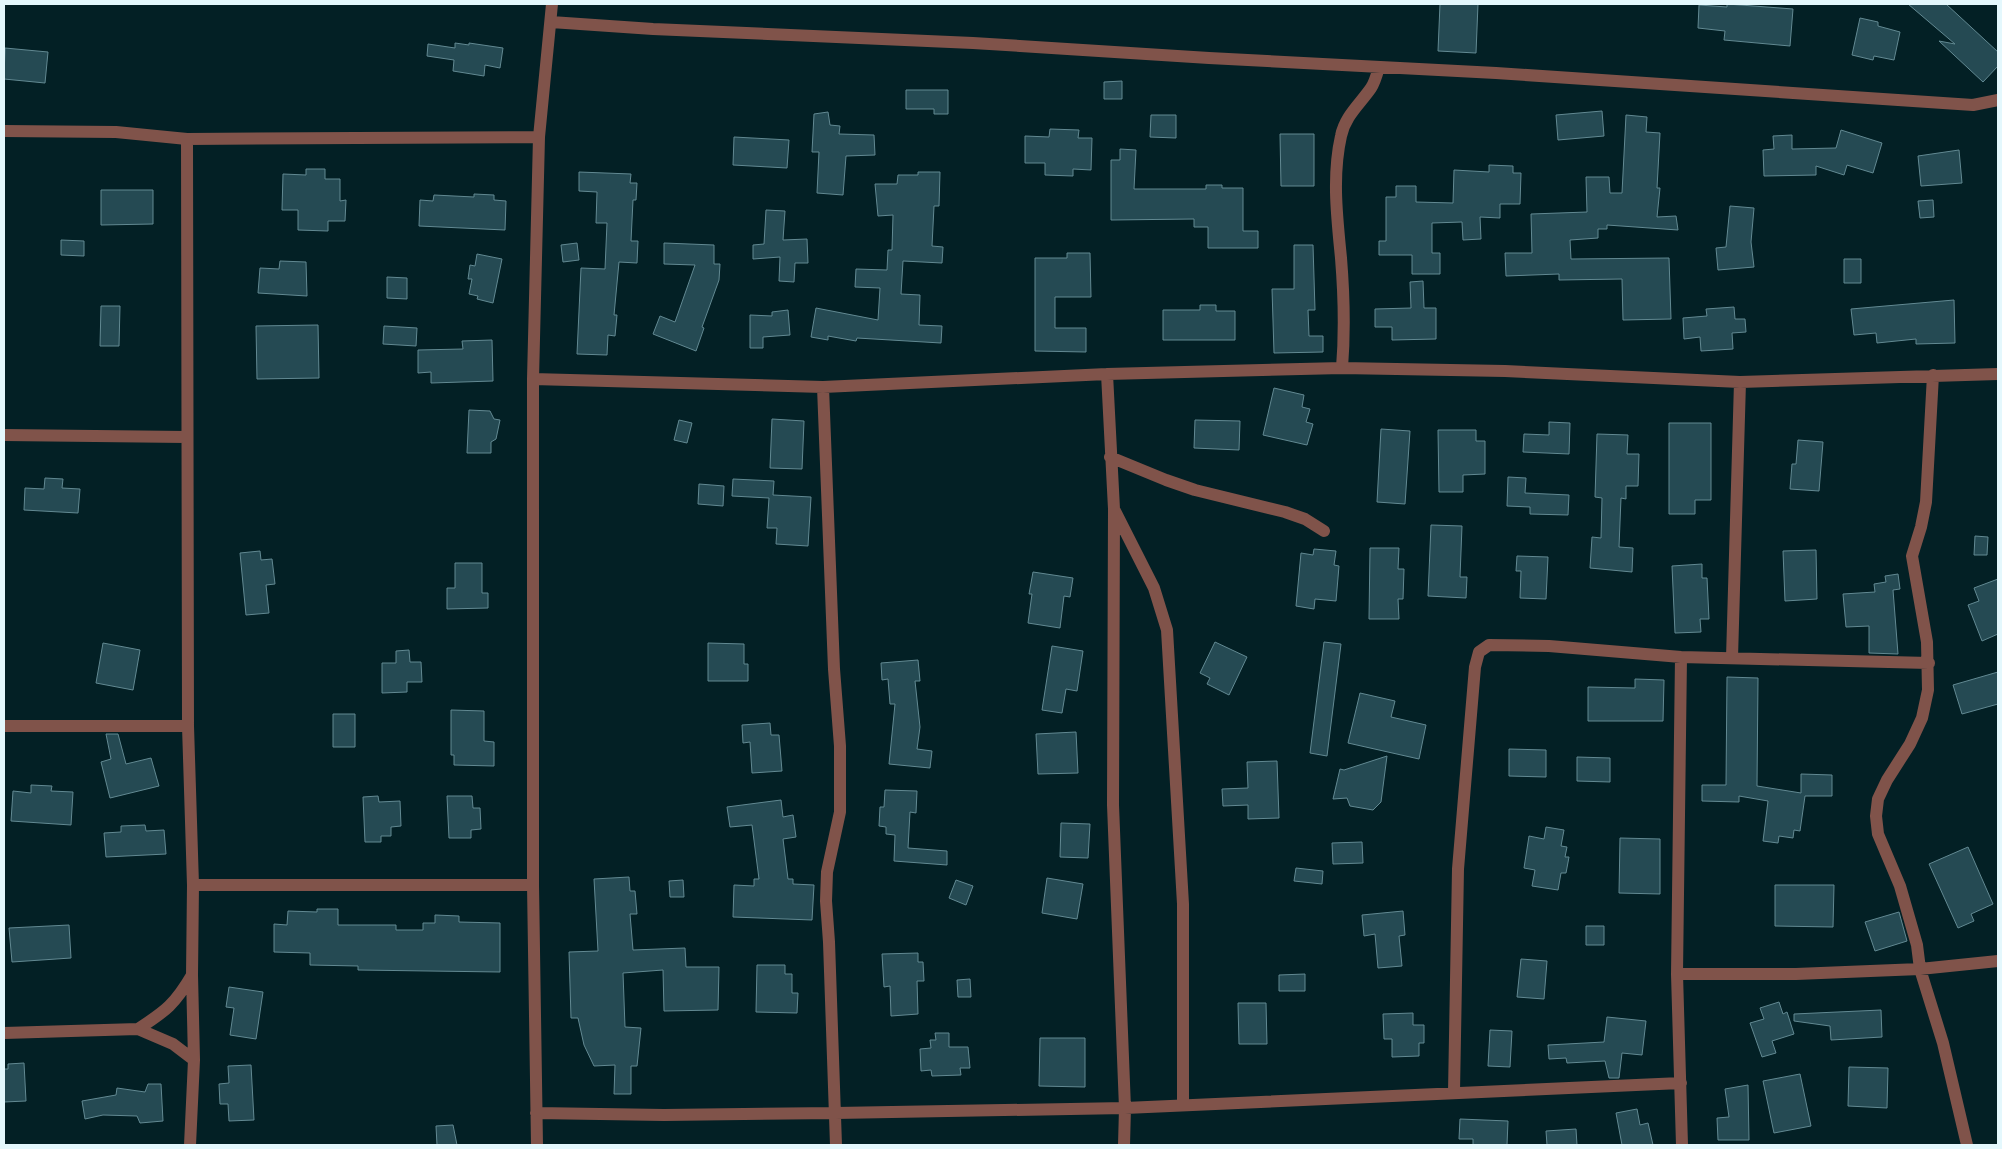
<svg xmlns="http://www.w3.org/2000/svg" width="2002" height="1149" viewBox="0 0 2002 1149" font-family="Raleway,sans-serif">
	<rect width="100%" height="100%" fill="#032025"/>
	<!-- building -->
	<path fill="#254a53" stroke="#628992" d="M1440,4H1478L1476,53L1438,51Z
		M1727,4L1793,9L1790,46L1724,40L1725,31L1698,28L1699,5L1727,7Z
		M1908,4H1946L1998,52V66L1983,82L1939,41L1955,44Z
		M1860,18L1878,22V26L1900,32L1894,60L1874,56L1873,60L1852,55Z
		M455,43L469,45V43L503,48L500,68L485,65L484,76L453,71L454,60L427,56L428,44L455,48Z
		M5,48L48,52L45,83L4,79Z
		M1122,81V99H1104V82Z
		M906,90H948V114H934V109H906Z
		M1602,111L1604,136L1558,140L1556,115Z
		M828,112L830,125L840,126L839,134L874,135L875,155L846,156L843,195L817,193L819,152H812L814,114Z
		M1151,115H1176V138L1150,137Z
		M1626,115L1647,117L1646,132L1660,133L1657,188H1660L1657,217L1676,216L1678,230L1607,225V229H1598V238L1570,240L1571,259L1669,258L1671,319L1623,320L1622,279L1559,280V274L1506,276L1505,253H1532L1531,214L1587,212L1586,177H1609L1610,193H1622Z
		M1050,129L1079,130L1078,138H1092L1091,170L1073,169V176L1045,175V163H1025V136L1049,137Z
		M1841,130L1882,143L1873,173L1847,165L1844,175L1816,166V175L1764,176L1763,150L1774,149L1773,136L1792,135V149L1836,148Z
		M1280,134H1314V186H1281Z
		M734,137L789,140L787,168L733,165Z
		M1120,149L1136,150L1134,189H1206V185H1222V188H1243V231H1258V248H1208V227H1194V219L1111,220V160H1120Z
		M1959,150L1962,183L1921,186L1918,156Z
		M1489,165L1513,166V173H1521L1520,204H1500V218L1480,217L1481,239L1463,240L1462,222L1432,223V253H1440V274H1412V255H1379V241H1386V197H1396V186H1416V202L1453,203L1454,170L1489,172Z
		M306,169H325V179H340V201L346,200L345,221H328V231L298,230V210H282L283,174L306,175Z
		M579,172L631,174L630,183H637L636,200H633L631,241H638L637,263L619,262L614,315H617L615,336L608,335L607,355L577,354L581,268L605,269L607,223H596L597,192L579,191Z
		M918,172H940L939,206H934L932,246L943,247L942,263L903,261L901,294L920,295L919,325L942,326L941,343L857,338L856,341L828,336V340L811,337L816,308L878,320L880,288L855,287L856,269L887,270L888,250H892L893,215L878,216L875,184H897L898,175H918Z
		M101,190H153V224L101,225Z
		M474,194L494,195V200L506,201L505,230L419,226L420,200L433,201L434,195L474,197Z
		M1933,200L1934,217L1920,218L1918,201Z
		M1730,206L1754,208L1751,242L1754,267L1718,270L1716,248L1726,247Z
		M766,210L785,211L783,240L807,239L808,263H795L794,282L779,281L780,257L753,259V245L764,244Z
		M61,240L84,241V256L61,255Z
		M577,243L579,260L563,262L561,245Z
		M664,243L714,245V264H720L719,280L702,327L704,328L696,351L653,334L660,316L675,322L695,265L664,264Z
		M1294,245H1313L1315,310H1308L1309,336H1323V352L1274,353L1272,289H1294Z
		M1067,253H1090L1091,297H1055V328H1086V352L1035,351V258H1067Z
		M477,254L502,259L493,303L477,299L478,296L469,294L472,279H468L470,265L475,266Z
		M1844,259H1861V283H1844Z
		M280,261L306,262L307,296L258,293L260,268L279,269Z
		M387,277L407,278V299L387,298Z
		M1423,281L1424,308H1436V339L1392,340V327H1375V309L1411,308L1410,282Z
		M1954,300L1955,343L1916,344V339L1877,343L1876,333L1854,335L1851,309Z
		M1200,305H1216V311H1235V340H1163V310H1200Z
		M101,306H120L119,346H100Z
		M1734,307L1735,319H1745L1746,332L1732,333L1733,349L1701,351L1700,337L1684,339L1683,318L1707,316L1706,309Z
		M788,310L790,335L763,337V348H750V315L772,316V312Z
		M318,325L319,378L257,379L256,326Z
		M384,326L417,328L416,346L383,344Z
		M492,340L493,381L431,383V372L418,373V350L463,349L462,341Z
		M1274,388L1304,395L1302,407L1310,409L1306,422L1313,424L1307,445L1263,435Z
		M469,410L490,411L494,419L500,420L496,439L491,442V453H467Z
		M772,419L804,421L802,469L770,468Z
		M679,420L692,423L687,443L674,440Z
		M1195,420L1240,421L1239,450L1194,448Z
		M1549,422L1570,423L1569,454L1523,452L1524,434L1549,435Z
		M1669,423H1711V500H1695V514H1669Z
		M1381,429L1410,431L1405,504L1377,502Z
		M1438,430H1476V441H1485V474L1463,475V492H1439Z
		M1597,434L1628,435L1627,454H1639L1638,486H1626V499L1621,498L1619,547L1633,548L1632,572L1590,568L1592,537L1601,538L1602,498L1595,497Z
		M1798,440L1823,442L1819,491L1790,489L1792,464H1796Z
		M1508,477L1526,478L1525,493L1569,495L1568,515L1530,514V507L1507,506Z
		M45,478L63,479L62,488L80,489L78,513L24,510L25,488L44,489Z
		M733,479L774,481L773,495L811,497L808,546L776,544L777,528H767L769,498L732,496Z
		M699,484L724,486L723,506L698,504Z
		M1431,525L1462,526L1460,577H1467L1466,598L1428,596Z
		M1975,536L1988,537L1987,555H1974Z
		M1370,548H1399L1398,569H1404L1403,599H1398L1399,619H1369Z
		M1314,549L1336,551L1334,565L1339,566L1336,601L1315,599L1314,609L1296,606L1301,553L1313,555Z
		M1816,550L1817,599L1785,601L1783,551Z
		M260,551L261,560L272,559L275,584L266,585L269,613L246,615L240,553Z
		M1517,556L1548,557L1546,599L1520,598L1521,571H1516Z
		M455,563H482V593H488V608L447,609V588H455Z
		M1702,564V578H1707L1709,619H1700L1701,632L1675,633L1672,566Z
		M1033,572L1073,578L1070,597L1064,596L1060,628L1028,623L1032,594H1029Z
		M1898,574L1900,589L1893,590L1898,654L1869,653V626L1846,627L1843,594L1875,592L1874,584L1886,582L1885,576Z
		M1998,579V634L1982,641L1968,605L1979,601L1974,588Z
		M1215,642L1247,657L1229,695L1207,684L1210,678L1200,673Z
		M1324,642L1341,644L1327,756L1310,753Z
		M103,643L140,650L133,690L96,683Z
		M708,643L744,644V664H748V681H708Z
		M1052,646L1083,651L1077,691L1066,689L1062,713L1042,710Z
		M409,650L410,662H421L422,682H407V692L382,693V663H396V651Z
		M918,660L920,681H915L920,727L917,749L932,751L930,768L889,764L895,704H890L888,679L882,680L881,663Z
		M1998,672V704L1962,714L1953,685Z
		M1727,677L1758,678L1757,786L1801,793V774L1832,775V796H1805L1800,831L1794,830L1793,838L1779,836L1778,843L1763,841L1768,801L1739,796V802L1702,801V785H1726Z
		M1635,679L1664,680L1663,721H1588V687L1635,688Z
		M1360,693L1395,701L1391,717L1426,725L1419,759L1348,743Z
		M451,710L484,711V741L494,742V766L454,765V755H451Z
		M333,714H355V747H333Z
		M770,723L771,735H779L782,771L752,773L750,742L743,743L742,725Z
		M1076,732L1078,773L1038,774L1036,734Z
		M106,734H118L126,764L151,758L159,786L110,798L101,762L111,759Z
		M1509,749L1546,750V777L1509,776Z
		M1387,756L1381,802L1373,810L1350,806L1347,798L1333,799L1340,769L1344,770Z
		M1577,757L1610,758V782L1577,781Z
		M1277,761L1279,818L1248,819V805L1223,806L1222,789L1248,788L1247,762Z
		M31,785L52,786L51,791L73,792L71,825L11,821L13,791L31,793Z
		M885,790L917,791L916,813L910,812L908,848L947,851V865L894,861L895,835L886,834V827L879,826L880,807H884Z
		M378,796L379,802L400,801L401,826L391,827V836H381V842H365L363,797Z
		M447,796H472L473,808H480L481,829L471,830V838H449Z
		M781,800L783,817L793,815L796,837L783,839L788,879H793V884L814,885L812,920L733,917L734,885L754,886V879H759L752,825L730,827L727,807Z
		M1061,823L1090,824L1088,858L1060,857Z
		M145,825L146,831L164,830L166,854L106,857L104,833L121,832V826Z
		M1546,827L1564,830L1561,846L1567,847L1565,857H1569L1566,873H1561L1558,890L1532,886L1535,870L1524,868L1529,836L1544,839Z
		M1620,838L1660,839V894L1619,893Z
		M1362,842L1363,863L1333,864L1332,843Z
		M1968,847L1993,904L1971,914L1974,921L1958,928L1929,864Z
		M1296,868L1323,871L1322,884L1294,881Z
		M629,877L630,891H635L637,914H630L633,950L685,948L686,967H719L718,1010L664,1011L663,970L623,973L625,1027L641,1028L637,1066H631V1094H614L615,1065L594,1066L584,1045L578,1018H571L569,952L598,951L594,879Z
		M1047,878L1083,884L1077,919L1042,913Z
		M683,880L684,897H670L669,881Z
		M956,880L973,886L966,905L949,898Z
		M1775,885H1834L1833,927L1775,926Z
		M317,909H338V925H396V930H423V923H435V915L459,916V922L500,923V972L358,970V966L310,965V953L274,952V924L287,925L288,911L317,912Z
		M1403,911L1405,935L1399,936L1402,966L1378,968L1375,934L1364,936L1362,915Z
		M1899,912L1907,941L1875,951L1865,922Z
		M69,925L71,958L12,962L9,928Z
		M1586,926H1604V945H1586Z
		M918,953V962H923L924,981H917L918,1014L891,1016L890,986L884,987L882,954Z
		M1521,959L1547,961L1544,999L1517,997Z
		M757,965H785V974H792V993H798L797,1013L756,1012Z
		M1305,974V991H1279V975Z
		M970,979L971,997H958L957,980Z
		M229,987L263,992L256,1039L230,1035L234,1008L226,1007Z
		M1779,1002L1783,1014L1787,1012L1794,1034L1772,1041L1776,1053L1762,1057L1750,1023L1764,1019L1760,1008Z
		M1238,1003H1266L1267,1044H1239Z
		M1881,1010L1882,1037L1831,1040L1830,1026L1794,1021V1014Z
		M1413,1013V1025H1424V1043H1419V1056L1392,1057V1039H1384L1383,1014Z
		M1607,1017L1646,1021L1642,1055L1622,1053L1619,1078H1609L1605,1061L1567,1063L1566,1058L1549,1059L1548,1045L1604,1042Z
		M1490,1030L1512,1031L1510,1067L1488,1066Z
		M935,1033H949V1047H968L970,1068H960L961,1075L932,1076L931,1070L921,1071L920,1049L931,1048L930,1040H936Z
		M1040,1038H1085V1087L1039,1086Z
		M24,1063L26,1101L4,1102V1069H8V1064Z
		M251,1065L254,1120L229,1121L228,1104H220L219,1084L229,1083L228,1066Z
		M1849,1067L1888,1068L1887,1108L1848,1106Z
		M1800,1074L1811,1126L1774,1133L1763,1081Z
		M148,1084H161L163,1121L140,1123L137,1116L103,1115L85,1119L82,1101L116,1095L117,1088L145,1092Z
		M1748,1085L1749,1140H1718L1717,1118L1729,1117L1725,1089Z
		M1637,1109L1640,1125L1648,1123L1653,1145H1622L1616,1113Z
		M1460,1119L1508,1121L1507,1145H1473V1139H1459Z
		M453,1125L457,1145H437L436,1126Z
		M1576,1129L1577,1145H1547L1546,1131Z"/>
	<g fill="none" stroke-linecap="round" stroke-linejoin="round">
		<!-- minor -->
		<path stroke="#80534a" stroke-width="12" d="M551,22L653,29L973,43L1209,58L1496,73L1973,105L1998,100
			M4,131L116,132L187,139L539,137
			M187,139L188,726L193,885L192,975L194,1060L190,1145
			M1342,368C1345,331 1344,295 1341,258C1337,217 1332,176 1341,136C1345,116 1360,104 1371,88C1375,82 1377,74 1379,67
			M1107,374L1114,509L1113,805L1125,1108L1124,1145
			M1933,375L1926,502L1921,527L1912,556L1927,642L1928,690L1922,718L1910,744L1887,780L1878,799L1876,816L1878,834L1900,886L1917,945L1920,969L1943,1043L1967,1145
			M533,379L823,387L1107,374L1342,368L1505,371L1740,382L1998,374
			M823,387L834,669L840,746V812L827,872L826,901L829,942L836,1145
			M4,435L186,437
			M1110,457L1166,480L1195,490L1285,512L1305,519L1324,531
			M1115,511L1154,588L1167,630L1183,904V1104
			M1681,657L1677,974L1682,1145
			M1732,658L1740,382
			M4,726H188
			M193,885H533
			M1677,974H1796L1920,969L1998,961
			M192,975C175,1004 166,1011 138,1029L173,1044L194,1060
			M4,1033L138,1029
			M1454,1092L1458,869L1475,667L1479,652L1489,645L1549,646L1681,657L1929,663
			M536,1113L664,1115L836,1113L1125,1108L1681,1083
			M537,1145L533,885V379L539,137L552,4"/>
	</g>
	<!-- border -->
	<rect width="2002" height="1149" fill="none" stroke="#e4f8fd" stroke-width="10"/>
</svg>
